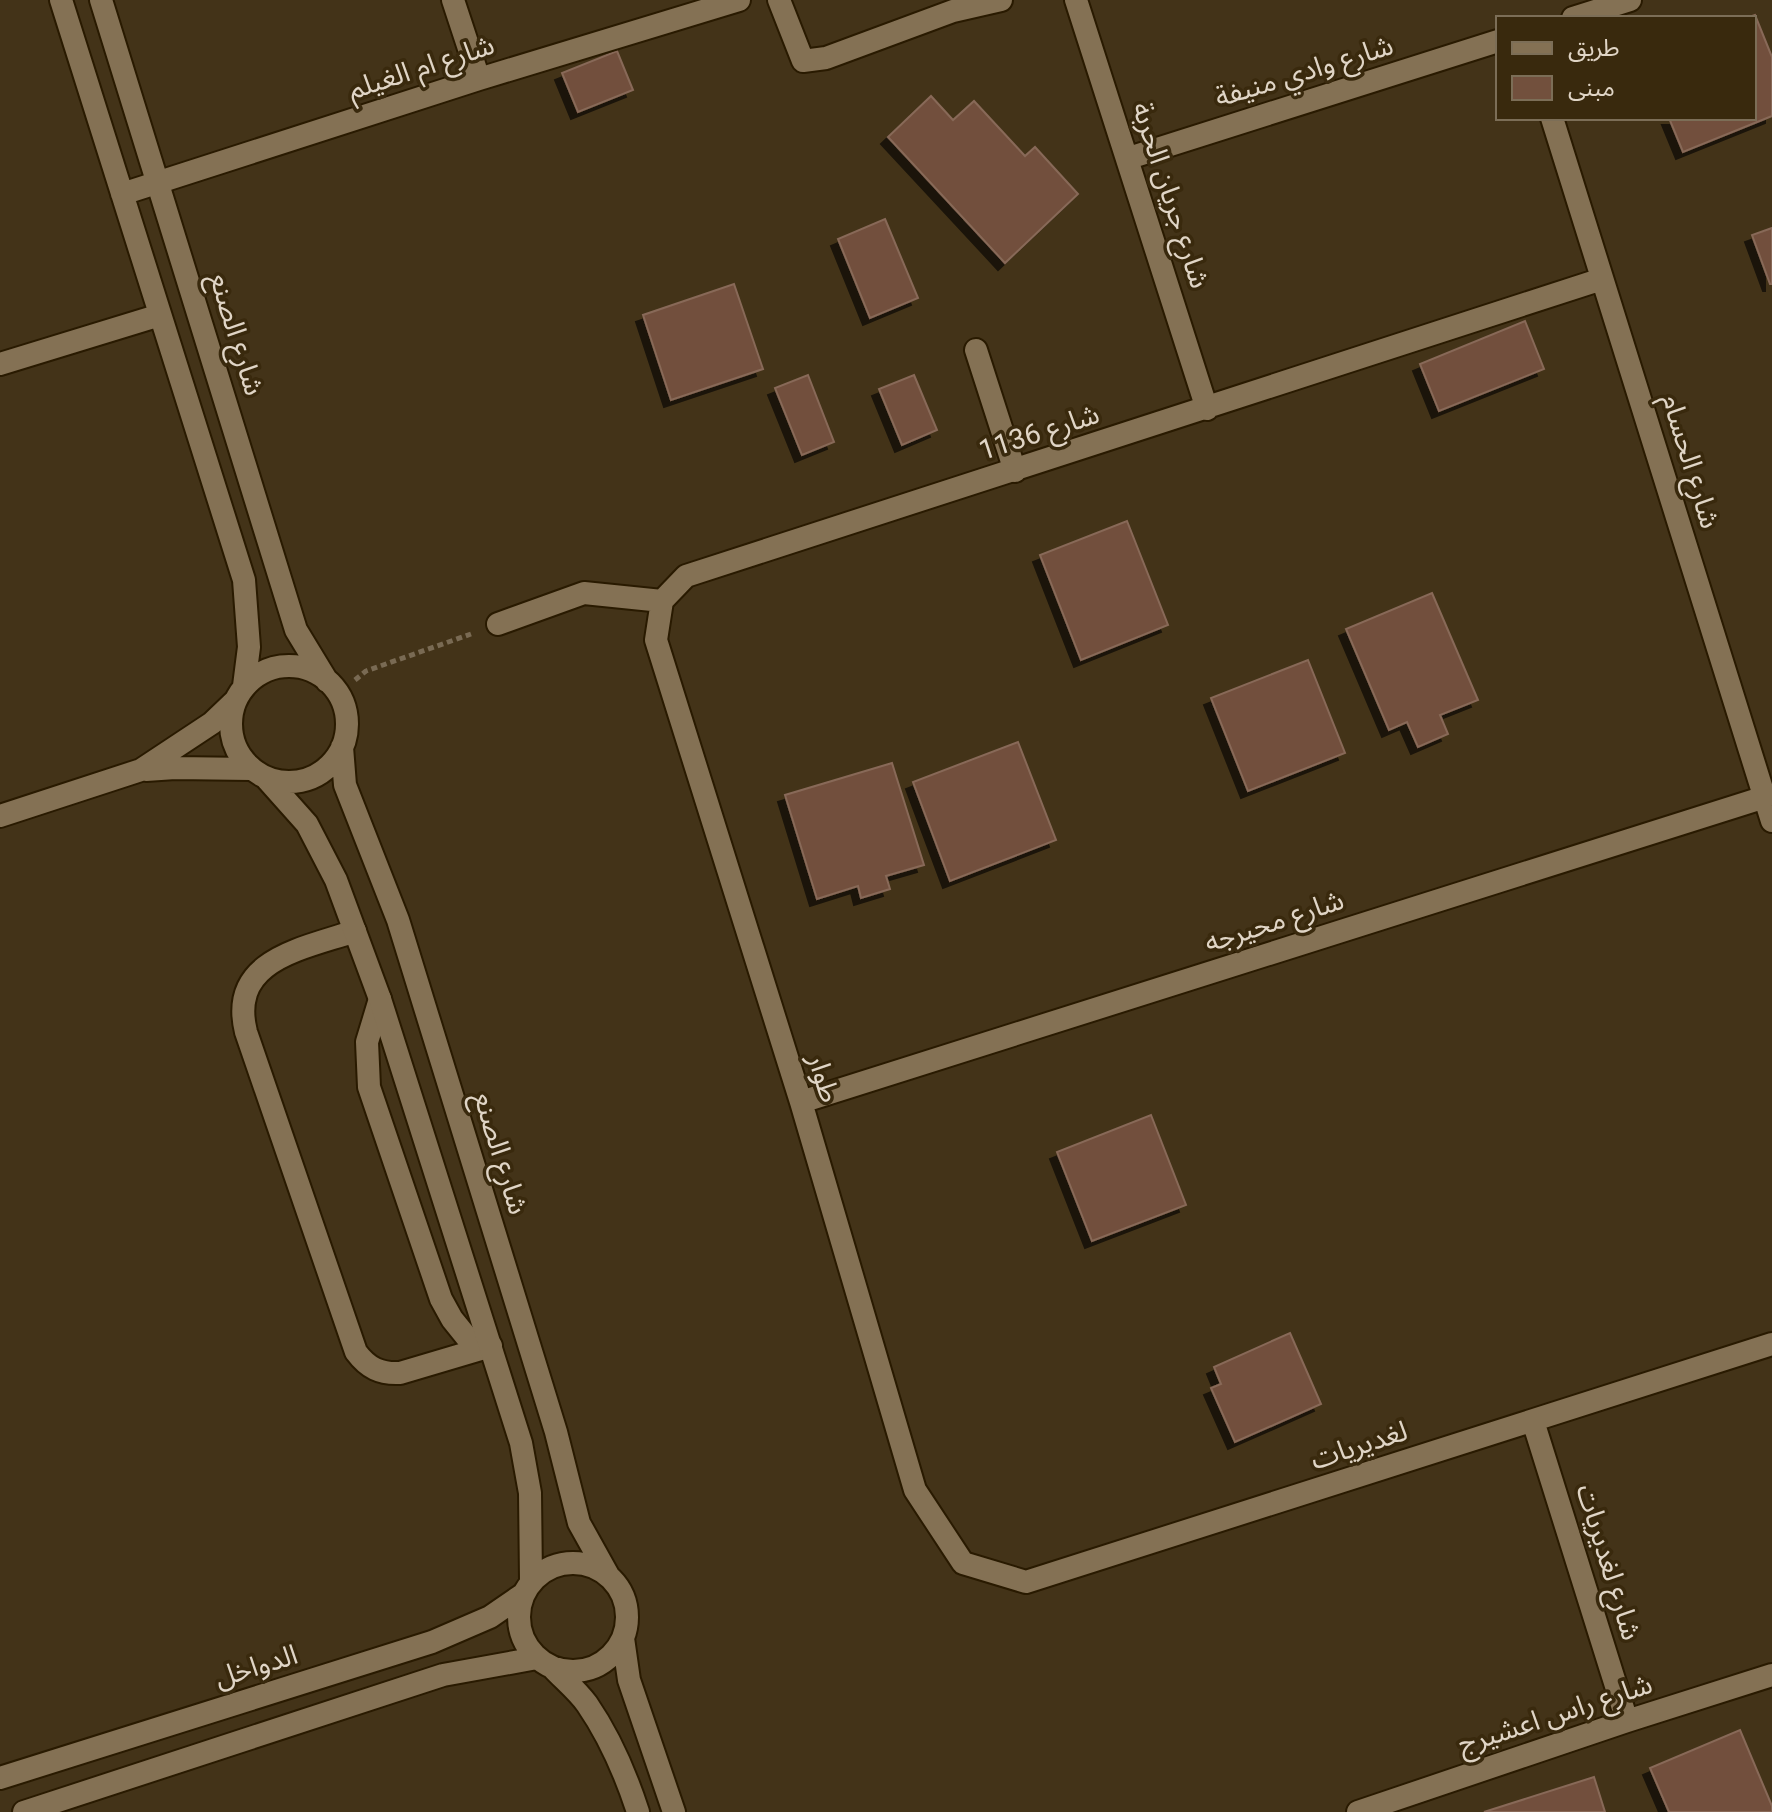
<svg xmlns="http://www.w3.org/2000/svg" width="1772" height="1812" viewBox="0 0 1772 1812" font-family="Roboto,'Noto Sans Arabic',sans-serif">
	<defs>
		<filter id="shadow"><feDropShadow dx="-7" dy="7" stdDeviation="0" flood-color="#0009"/></filter>
	</defs>
	<rect width="100%" height="100%" fill="#433318"/>
	<!-- building -->
	<path fill="#72503d" stroke="#886958" stroke-width="2" filter="url(#shadow)" d="M1755,15L1772,57V116L1683,152L1669,118H1754V18H1746Z
		M617,51L633,90L578,112L562,73Z
		M931,96L953,120L974,101L1025,156L1035,147L1078,194L1005,263L888,137Z
		M885,219L918,298L870,318L838,239Z
		M1772,228V284H1770L1752,235Z
		M734,284L763,369L671,400L643,315Z
		M1525,321L1544,369L1439,411L1420,364Z
		M808,375L834,442L802,455L775,388Z
		M914,375L937,430L902,445L879,389Z
		M1127,521L1168,625L1081,660L1040,555Z
		M1432,593L1478,700L1440,715L1448,734L1418,747L1407,722L1389,730L1346,629Z
		M1308,660L1345,753L1248,791L1211,698Z
		M1018,742L1056,840L950,881L913,782Z
		M892,763L924,865L886,876L890,889L861,898L858,886L817,899L785,795Z
		M1151,1115L1186,1205L1092,1241L1057,1152Z
		M1290,1333L1321,1404L1235,1442L1211,1388L1221,1384L1214,1367Z
		M1740,1730L1772,1806V1812H1669L1650,1768Z
		M1594,1777L1605,1812H1484Z"/>
	<g fill="none" stroke-linecap="round" stroke-linejoin="round">
		<defs>
			<path id="service" d="M779,0L803,61L826,58L953,11L1001,0
				M976,350L1015,471
				M355,931C303,949 228,959 246,1032L356,1352C368,1368 380,1374 400,1373L491,1346
				M380,999L367,1042L369,1087L441,1299L452,1319L477,1350"/>
			<path id="minor" d="M61,0L244,580L249,647L244,686
				M101,0L296,630L327,681
				M453,0L479,79
				M1076,0L1207,409
				M1573,18L1630,0
				M1552,118L1772,821
				M1129,158L1498,41
				M122,194L479,79L739,0
				M0,364L160,315
				M662,601L656,640L801,1102L915,1490L963,1563L1026,1582L1772,1344
				M662,601L686,576L1602,279
				M498,624L584,593L662,601
				M231 724a58 58 0 1 1 116 0a58 58 0 1 1-116 0Z
				M342,747L345,785L398,920L556,1432L579,1523L608,1575
				M146,770L175,768L251,769
				M266,778L307,824L336,880L380,999L521,1443L530,1493L531,1580
				M0,816L141,770L212,723L235,701
				M801,1102L1765,797
				M1533,1421L1627,1721
				M519 1617a54 54 0 1 1 108 0a54 54 0 1 1-108 0Z
				M623,1638L629,1680L674,1812
				M552,1667C563,1679 577,1690 587,1704C609,1736 626,1775 638,1812
				M0,1778L432,1642L490,1617L522,1595
				M24,1812L443,1675L537,1658
				M1358,1812L1627,1721L1772,1675"/>
		</defs>
		<!-- service casing -->
		<use href="#service" stroke="#291a00" stroke-width="26"/>
		<!-- minor casing -->
		<use href="#minor" stroke="#291a00" stroke-width="26"/>
		<!-- path -->
		<path stroke="#796a53" stroke-width="5" stroke-dasharray="6 4" stroke-linecap="butt" d="M355,680L366,671L471,634"/>
		<!-- service -->
		<use href="#service" stroke="#847154" stroke-width="22"/>
		<!-- minor -->
		<use href="#minor" stroke="#847154" stroke-width="22"/>
	</g>
	<g text-anchor="middle" dominant-baseline="central" stroke-width="7" stroke-linejoin="round" paint-order="stroke">
		<!-- street labels -->
		<g font-size="28" fill="#e0d5c6" stroke="#39290d">
			<text transform="translate(421 67) rotate(-18)">شارع ام الغيلم</text>
			<text transform="translate(1304 71) rotate(-17)">شارع وادي منيفة</text>
			<text transform="translate(1171 195) rotate(72)">شارع جريان الحربة</text>
			<text transform="translate(237 334) rotate(73)">شارع الصنع</text>
			<text transform="translate(1039 432) rotate(-18)">شارع 1136</text>
			<text transform="translate(1691 461) rotate(73)">شارع الحسام</text>
			<text transform="translate(1274 921) rotate(-18)">شارع محيرجه</text>
			<text transform="translate(824 1078) rotate(73)">طوار</text>
			<text transform="translate(501 1153) rotate(73)">شارع الصنع</text>
			<text transform="translate(1359 1445) rotate(-18)">لغديريات</text>
			<text transform="translate(1609 1562) rotate(73)">شارع لغديريات</text>
			<text transform="translate(256 1666) rotate(-17)">الدواخل</text>
			<text transform="translate(1555 1714) rotate(-18)">شارع راس اعشيرج</text>
		</g>
	</g>
	<!-- legend -->
	<rect x="1496" y="16" width="260" height="104" fill="#39290d" stroke="#7c6e57" stroke-width="2"/>
	<rect x="1512" y="42" width="40" height="12" fill="#847154" stroke="#7c6e57" stroke-width="2"/>
	<text x="1568" y="56" font-size="24" fill="#e0d5c6">طريق</text>
	<rect x="1512" y="76" width="40" height="24" fill="#72503d" stroke="#7c6e57" stroke-width="2"/>
	<text x="1568" y="96" font-size="24" fill="#e0d5c6">مبنى</text>
</svg>
